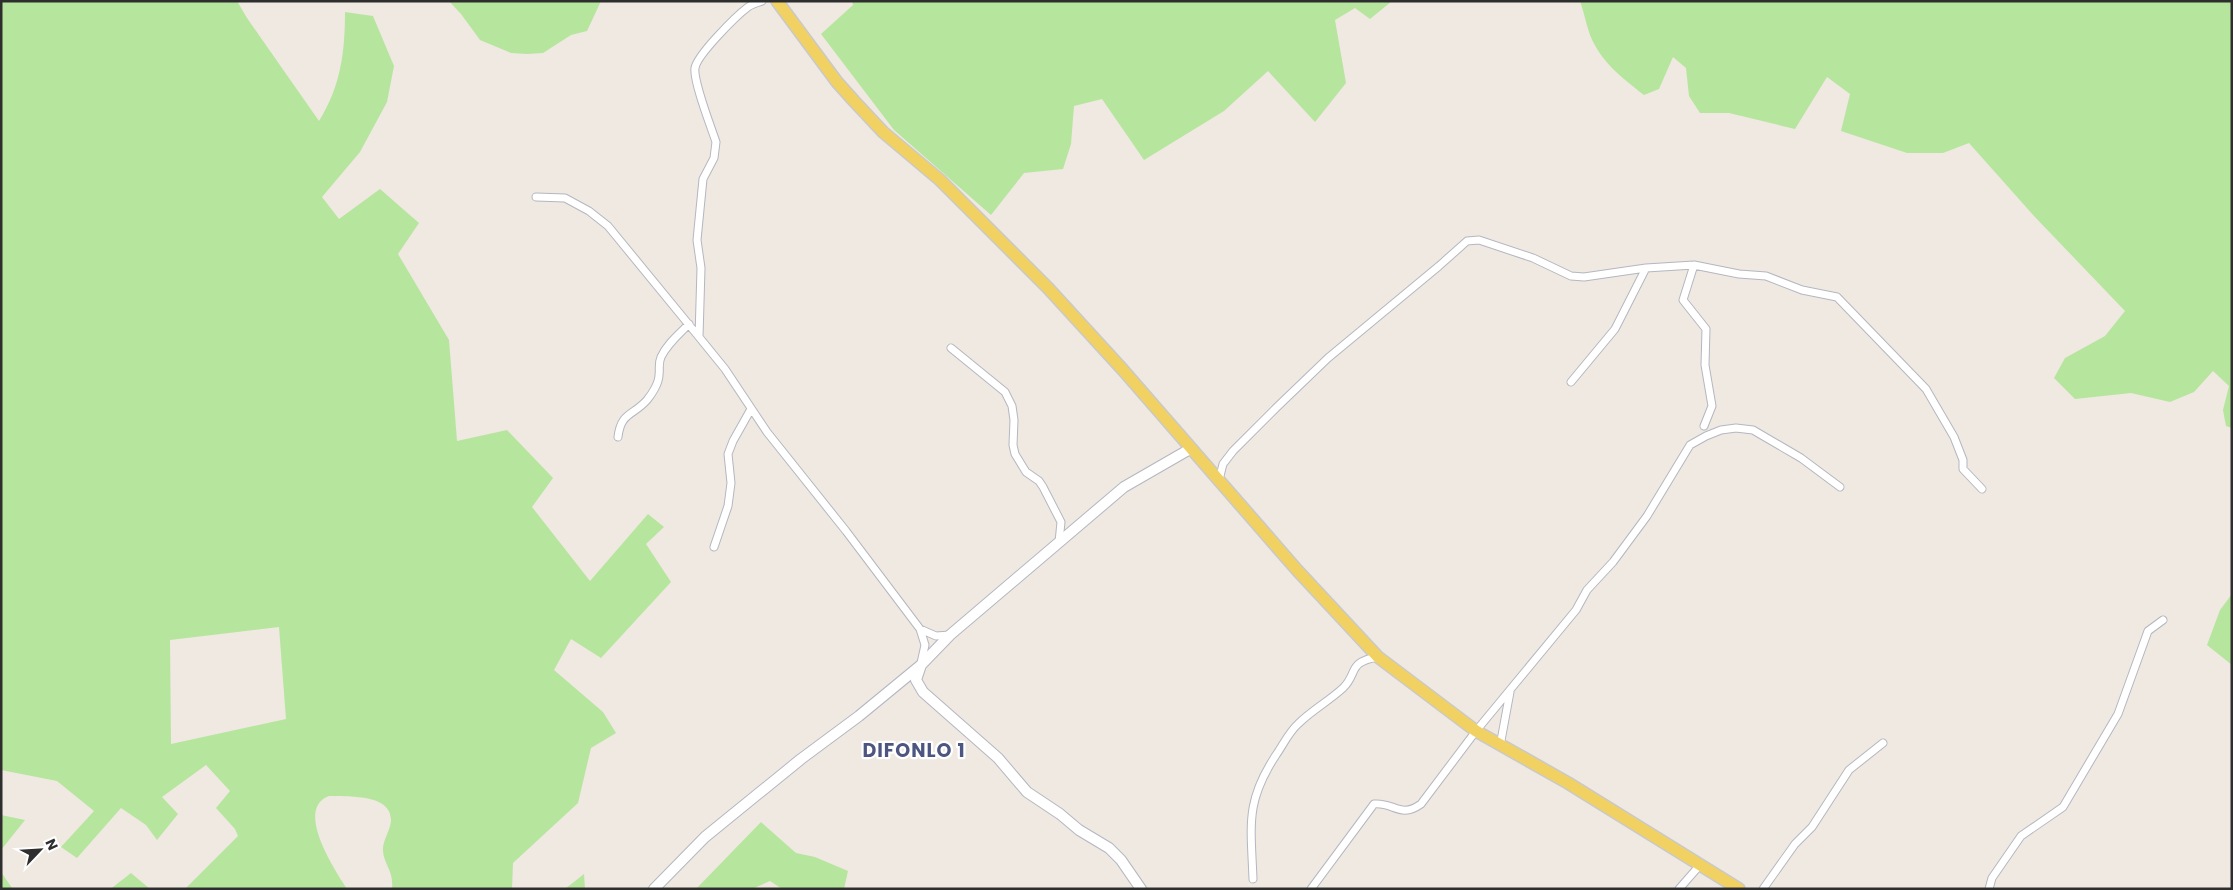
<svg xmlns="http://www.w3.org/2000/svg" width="2233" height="890" viewBox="0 0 2233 890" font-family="Poppins,sans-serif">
	<rect width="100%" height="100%" fill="#efe9e1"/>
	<!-- green -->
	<path fill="#b6e59e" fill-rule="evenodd" d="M1,1H237L247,18L319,121C341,86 345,51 345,12L373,16L394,66L387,102L360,152L322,197L339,219L380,189L419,223L398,254L449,340L457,441L507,430L553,478L532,507L590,581L648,514L664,527L646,544L671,582L601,658L571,639L554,670L603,712L616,733L591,748L578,803L513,863L512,889H392C394,871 384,865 383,851C382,842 390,831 391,821C392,793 347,797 329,796C294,809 335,870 347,889H185L238,836L235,829L216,808L230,791L206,765L162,797L178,814L157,840L146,825L121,808L77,858L61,847L94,811L57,781L1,770ZM279,627L286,719L171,744L170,640Z
		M449,1H601L587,31L571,35L543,53L527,54L511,53L480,40L461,14Z
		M852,1H1392L1370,19L1355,8L1335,20L1346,83L1315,122L1268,71L1224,111L1144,160L1102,99L1074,106L1071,144L1063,169L1024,173L991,215L894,130L821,34L853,5Z
		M1580,1H2232V428L2226,426L2223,410L2229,386L2213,371L2194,392L2170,402L2131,393L2075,399L2054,378L2065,358L2105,336L2125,311L2034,216L1969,143L1943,153H1907L1841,131L1850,94L1827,77L1795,129L1729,113H1700L1689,96L1686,68L1673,57L1659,89L1644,95C1621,77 1601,62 1590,35C1586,24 1584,12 1580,1Z
		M2232,594V665L2207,645L2220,610Z
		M1,815L25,820L1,850Z
		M761,822L796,853L815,857L848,871L844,889H782L770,881L752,889H696Z
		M1,872L12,888L14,889H1Z
		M131,873L150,889H111L113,887Z
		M584,874L585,889H565Z"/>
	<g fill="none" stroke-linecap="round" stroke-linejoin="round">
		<defs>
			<path id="street" d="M762,1C757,3 752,4 748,7C736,16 697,55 695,68C693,81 711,127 716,142L714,158L703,179L697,240L701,268L699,337L725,369L767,432L846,531L920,629L925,645L921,663
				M536,197L565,198L589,211L608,226L699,337
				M1694,265L1739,274L1766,276L1802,290L1837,297L1926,389L1954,437L1963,460V469L1982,489
				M1646,268L1694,265L1683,300L1706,329L1705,365L1712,406L1704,426
				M951,348L1005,392L1012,406L1014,420L1013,445L1015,454L1026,472L1039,481L1043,487L1061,522L1059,542
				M618,437C621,412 633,416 647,400C652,394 659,383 659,375C660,369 658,364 661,357C667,344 679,334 689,324
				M1219,480L1223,464L1233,451L1277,407L1328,358L1439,266L1467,241L1479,240L1533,258L1571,276L1584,277L1646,268L1615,329L1571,382
				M714,547L728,506L731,483L728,454L733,441L751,409
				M920,629L936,636L950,635
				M1500,746L1510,692
				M1253,879C1251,825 1245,802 1276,755C1283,745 1289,732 1298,724C1312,710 1329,701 1343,688C1358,674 1347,662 1378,657
				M1311,889L1374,804C1394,802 1400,819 1421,804L1476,731L1576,610L1587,590L1613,562L1647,516L1690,445L1706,436L1721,430L1736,428L1753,430L1801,458L1840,487
				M1679,889L1700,865
				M1763,889L1795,844L1812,827L1849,770L1883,743
				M1989,889L1992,878L2021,836L2063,807L2118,714L2148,631L2163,620"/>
			<path id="secondary" d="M921,665L916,680L923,692L998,758L1027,792L1060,814L1079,830L1109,848L1121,860L1141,889
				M654,889L705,837L801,759L859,716L921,665L950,635L1124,487L1190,449"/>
			<path id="primary" d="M777,1L837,82L854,101L883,132L940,180L1048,288L1123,370L1297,570L1378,657L1476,731L1568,783L1739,889"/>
		</defs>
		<!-- street casing -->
		<use href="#street" stroke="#b4b7c1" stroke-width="9"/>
		<!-- secondary casing -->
		<use href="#secondary" stroke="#b4b7c1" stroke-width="12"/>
		<!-- primary casing -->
		<use href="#primary" stroke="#c9c9c9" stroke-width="14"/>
		<!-- street -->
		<use href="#street" stroke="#fff" stroke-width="7"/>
		<!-- secondary -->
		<use href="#secondary" stroke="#fff" stroke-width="10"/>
		<!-- primary -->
		<use href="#primary" stroke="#f2d163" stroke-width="11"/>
	</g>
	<g text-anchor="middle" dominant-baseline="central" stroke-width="4.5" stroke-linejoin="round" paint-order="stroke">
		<!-- district labels -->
		<g font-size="19" font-weight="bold" letter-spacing="1" fill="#4d5680" stroke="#fff">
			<text x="914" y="750">DIFONLO 1</text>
		</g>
	</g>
	<!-- border -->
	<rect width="2233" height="890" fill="none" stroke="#2e2e2e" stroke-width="5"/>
	<!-- north arrow -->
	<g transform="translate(40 850) rotate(65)" stroke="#ffffff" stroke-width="4" paint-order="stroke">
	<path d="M0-4L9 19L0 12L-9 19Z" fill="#2e2e2e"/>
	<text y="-8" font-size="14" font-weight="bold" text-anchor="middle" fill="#2e2e2e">N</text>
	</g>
</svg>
